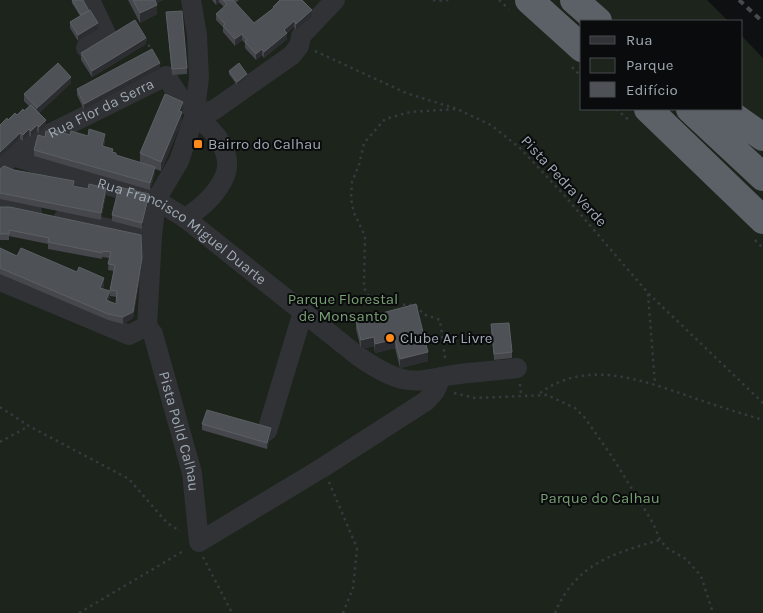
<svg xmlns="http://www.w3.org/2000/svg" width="763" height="613" viewBox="0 0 763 613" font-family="Karla,sans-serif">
	<rect width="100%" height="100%" fill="#0f1011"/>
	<!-- green -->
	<path fill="#1c241c" d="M0,0H707L728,21H582V109H742V36L763,58V613H0Z"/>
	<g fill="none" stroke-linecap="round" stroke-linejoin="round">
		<!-- path -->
		<path stroke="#36393d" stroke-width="2.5" stroke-dasharray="2.5 4" stroke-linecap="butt" d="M433,0L437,1L449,0
			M499,0L509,9
			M145,39L152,51
			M315,51L406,93L457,109L491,125L520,148L564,195L648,293L763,403
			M572,67L582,77
			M616,109L630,121
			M755,240L763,248
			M648,294L655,384
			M445,358L440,320L423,314L418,307L413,305L380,304L370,298L364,288L365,236L354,213L351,199L352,182L359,165L364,143L385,119L410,112L457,109
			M520,384L521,395
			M454,393L475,398L547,395L575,408L585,418L611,455L653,523L660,540L667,548L686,559L701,576L713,613
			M540,393C587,358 644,381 694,398C717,406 740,413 763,420
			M0,407L29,426L129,479L167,523L180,531
			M0,442L29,426
			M329,482L357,548L353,588L343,613
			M203,557L232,613
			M79,613L185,550
			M555,613C575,564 614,553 660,540"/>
		<!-- minor -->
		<g stroke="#303236" stroke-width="20">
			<path d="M86,48L107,36L90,0"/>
			<path d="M195,111L202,113L214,110L292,55L299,46L301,36L335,0"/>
			<path id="s1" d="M12,156L156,200L185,218L358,356C371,365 386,375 402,379C419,383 435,378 452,375C474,372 496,371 517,368"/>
			<path id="s2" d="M0,168L12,156L31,143L166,76L184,104L195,106"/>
			<path d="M0,205L32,212"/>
			<path d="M185,218C200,209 214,197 223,180C236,156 215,128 194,117"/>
			<path d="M63,219L152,237"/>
			<path d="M0,281L129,335L147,326"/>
			<path id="s3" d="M147,326L153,334L192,473L199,542L322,468L426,401L435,391L441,377"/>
			<path d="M147,326L152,237L156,200L179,161L194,117L199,78L197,35L191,0"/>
			<path d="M267,431L303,312"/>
		</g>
		<!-- highway -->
		<path stroke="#5c6167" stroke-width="28" d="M529,0L582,48
			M574,0L598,21
			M648,109L763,220
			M690,109L763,177
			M723,109L763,137"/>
		<!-- rail -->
		<path stroke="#474a4f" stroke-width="4" stroke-dasharray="6 5" stroke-linecap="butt" d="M739,0L763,22"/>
	</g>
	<!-- wall -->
	<path fill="#45474c" d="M72,0H83L98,30L78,41L70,28V22L80,16L72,3Z
		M128,0H163L156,3L157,14L140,23Z
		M212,0H239L235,3L254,23L273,8V7L312,17L296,30L294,27L287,33V39L264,58L262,55L256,60L245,48V43L242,40L235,46L223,32V27L216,20V14L224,7L219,2L216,5Z
		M166,12L187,68V74L172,75Z
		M146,44L92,77L81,60V53Z
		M160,69L84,110L77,95V89Z
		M229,71L247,77L237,85L229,74Z
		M71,83L39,113L46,127L39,133L37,131L31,137L29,135L23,141L20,139L0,158V125L24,111L29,106L24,101V94Z
		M183,111L182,112V121L161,171L155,169V173L150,190L34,156V150L45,137L54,133L70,135L105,140L104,146L113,152L116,156L140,162V153Z
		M0,169L14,170L74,187L106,194L101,220L0,199Z
		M149,200L142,229L112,221V215Z
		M0,207L142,265L133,318L123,324L108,320L0,274V248L17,256L104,284L103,288L110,297L108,301L116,304L117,297L110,296V290L114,271L108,270L109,258L102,257V259L48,249V244L9,236V240H0Z
		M416,304L428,361L400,368L395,348L375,353L374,346L361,349L356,329V320Z
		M491,324L512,352V358L494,360Z
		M202,424L271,434L267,449L202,430Z"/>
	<!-- shaded-wall -->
	<path fill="#2b2d30" d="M153,0H163L153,5Z
		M216,0H219V2L216,5Z
		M157,5V14L140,23V13Z
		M312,10V17L296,30V24Z
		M294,21V27L287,33V39L264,58V52L284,30Z
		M98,23V30L78,41V35Z
		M242,34V40L235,46V39Z
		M146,38V44L92,77V71Z
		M262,49V55L256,60V54Z
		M160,63V69L84,110V104Z
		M247,74V77L237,85V82Z
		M71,77V83L37,115V108Z
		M183,102V111L179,120V111Z
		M182,112V121L161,171V162Z
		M46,120V127L39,133V127Z
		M37,125V131L31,137V131Z
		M29,129V135L23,141V135Z
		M20,133V139L0,158V152Z
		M105,134V140L102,152V146Z
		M155,167V173L150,190V183Z
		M106,188V194L101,220V213Z
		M149,194V200L142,229V223Z
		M142,258V265L133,318L123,324V317Z
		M104,278V284L100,294V288Z
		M110,291V297L106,307V300Z
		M374,337V346L361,349V340Z
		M395,339V348L375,353V344Z
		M428,352V361L400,368V359Z
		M271,428V434L267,449V443Z"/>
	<!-- building -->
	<path fill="#4e5257" stroke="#5b6065" d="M72,0H83L89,11L81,15Z
		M133,0H155L157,5L140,13Z
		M223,0H233L254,23L274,8L273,7L280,0H302L312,10L296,24L294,21L284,30L287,33L264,52L262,49L256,54L245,42L247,40L242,34L235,39L223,26L225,24L216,14L227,4Z
		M90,10L98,23L78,35L70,22Z
		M182,11L187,68L172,69L166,12Z
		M135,20L146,38L92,71L81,53Z
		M152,49L160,63L84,104L77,89Z
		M58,63L71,77L37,108L24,94Z
		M239,63L247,74L237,82L229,71Z
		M165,94L183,102L179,111L182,112L161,162L140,153Z
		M31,105L46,120L39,127L37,125L31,131L29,129L23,135L20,133L0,152V125L7,118L8,120L15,113L17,115L23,109L24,111Z
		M89,129L105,134L102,146L113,149L112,152L116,153V155L155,167L150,183L34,150L38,135L45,137L46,131L54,133L55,130L70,135L71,131L88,136Z
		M4,166L14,170L74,181L73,186L88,189L89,184L106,188L101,213L0,193V169Z
		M119,187L149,194L142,223L112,215Z
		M0,207H10L141,235L142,258L133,312L123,317L108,314L0,268V248L17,256L21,248L77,272L79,267L104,278L100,288L110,291L106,300L116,304L117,291L110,290L115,265L108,264L111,252L102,251V253L48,242L49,238L9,230V234H0Z
		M416,304L428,352L400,359L395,339L375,344L374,337L361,340L356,320Z
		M509,323L512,352L494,354L491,324Z
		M207,410L271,428L267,443L202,424Z"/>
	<!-- markers -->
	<g fill="#fd8a1b" stroke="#0a0b0c" stroke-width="2">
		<rect x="193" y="139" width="10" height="10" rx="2.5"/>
		<circle cx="390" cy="338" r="5"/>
	</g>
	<g text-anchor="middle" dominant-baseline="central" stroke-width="4" stroke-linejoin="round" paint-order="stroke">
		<!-- street labels -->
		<g font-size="15" fill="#9fa9b3" stroke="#0a0b0c">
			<text stroke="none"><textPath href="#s2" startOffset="118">Rua Flor da Serra</textPath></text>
			<text transform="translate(564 181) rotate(47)">Pista Pedra Verde</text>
			<text stroke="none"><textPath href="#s1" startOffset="188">Rua Francisco Miguel Duarte</textPath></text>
			<text stroke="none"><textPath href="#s3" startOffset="111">Pista Polld Calhau</textPath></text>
		</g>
		<!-- poi labels -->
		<g font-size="15" fill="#9fa9b3" stroke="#0a0b0c" text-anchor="start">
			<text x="208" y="144">Bairro do Calhau</text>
			<text x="400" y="338">Clube Ar Livre</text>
		</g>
		<!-- park labels -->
		<g font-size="15" fill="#7aa075" stroke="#0a0b0c">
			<text x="343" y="299">Parque Florestal<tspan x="343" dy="17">de Monsanto</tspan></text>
			<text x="600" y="498">Parque do Calhau</text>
		</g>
	</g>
	<!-- legend -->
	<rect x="580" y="20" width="162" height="90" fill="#0a0b0c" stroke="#464a4f"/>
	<rect x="590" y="36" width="25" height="8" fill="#303236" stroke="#464a4f"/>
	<text x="626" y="45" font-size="15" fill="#9fa9b3">Rua</text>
	<rect x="590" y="58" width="25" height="15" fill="#1c241c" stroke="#464a4f"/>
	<text x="626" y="70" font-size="15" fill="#9fa9b3">Parque</text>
	<rect x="590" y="82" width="25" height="15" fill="#4e5257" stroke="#464a4f"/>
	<text x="626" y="95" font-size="15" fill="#9fa9b3">Edifício</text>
</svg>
